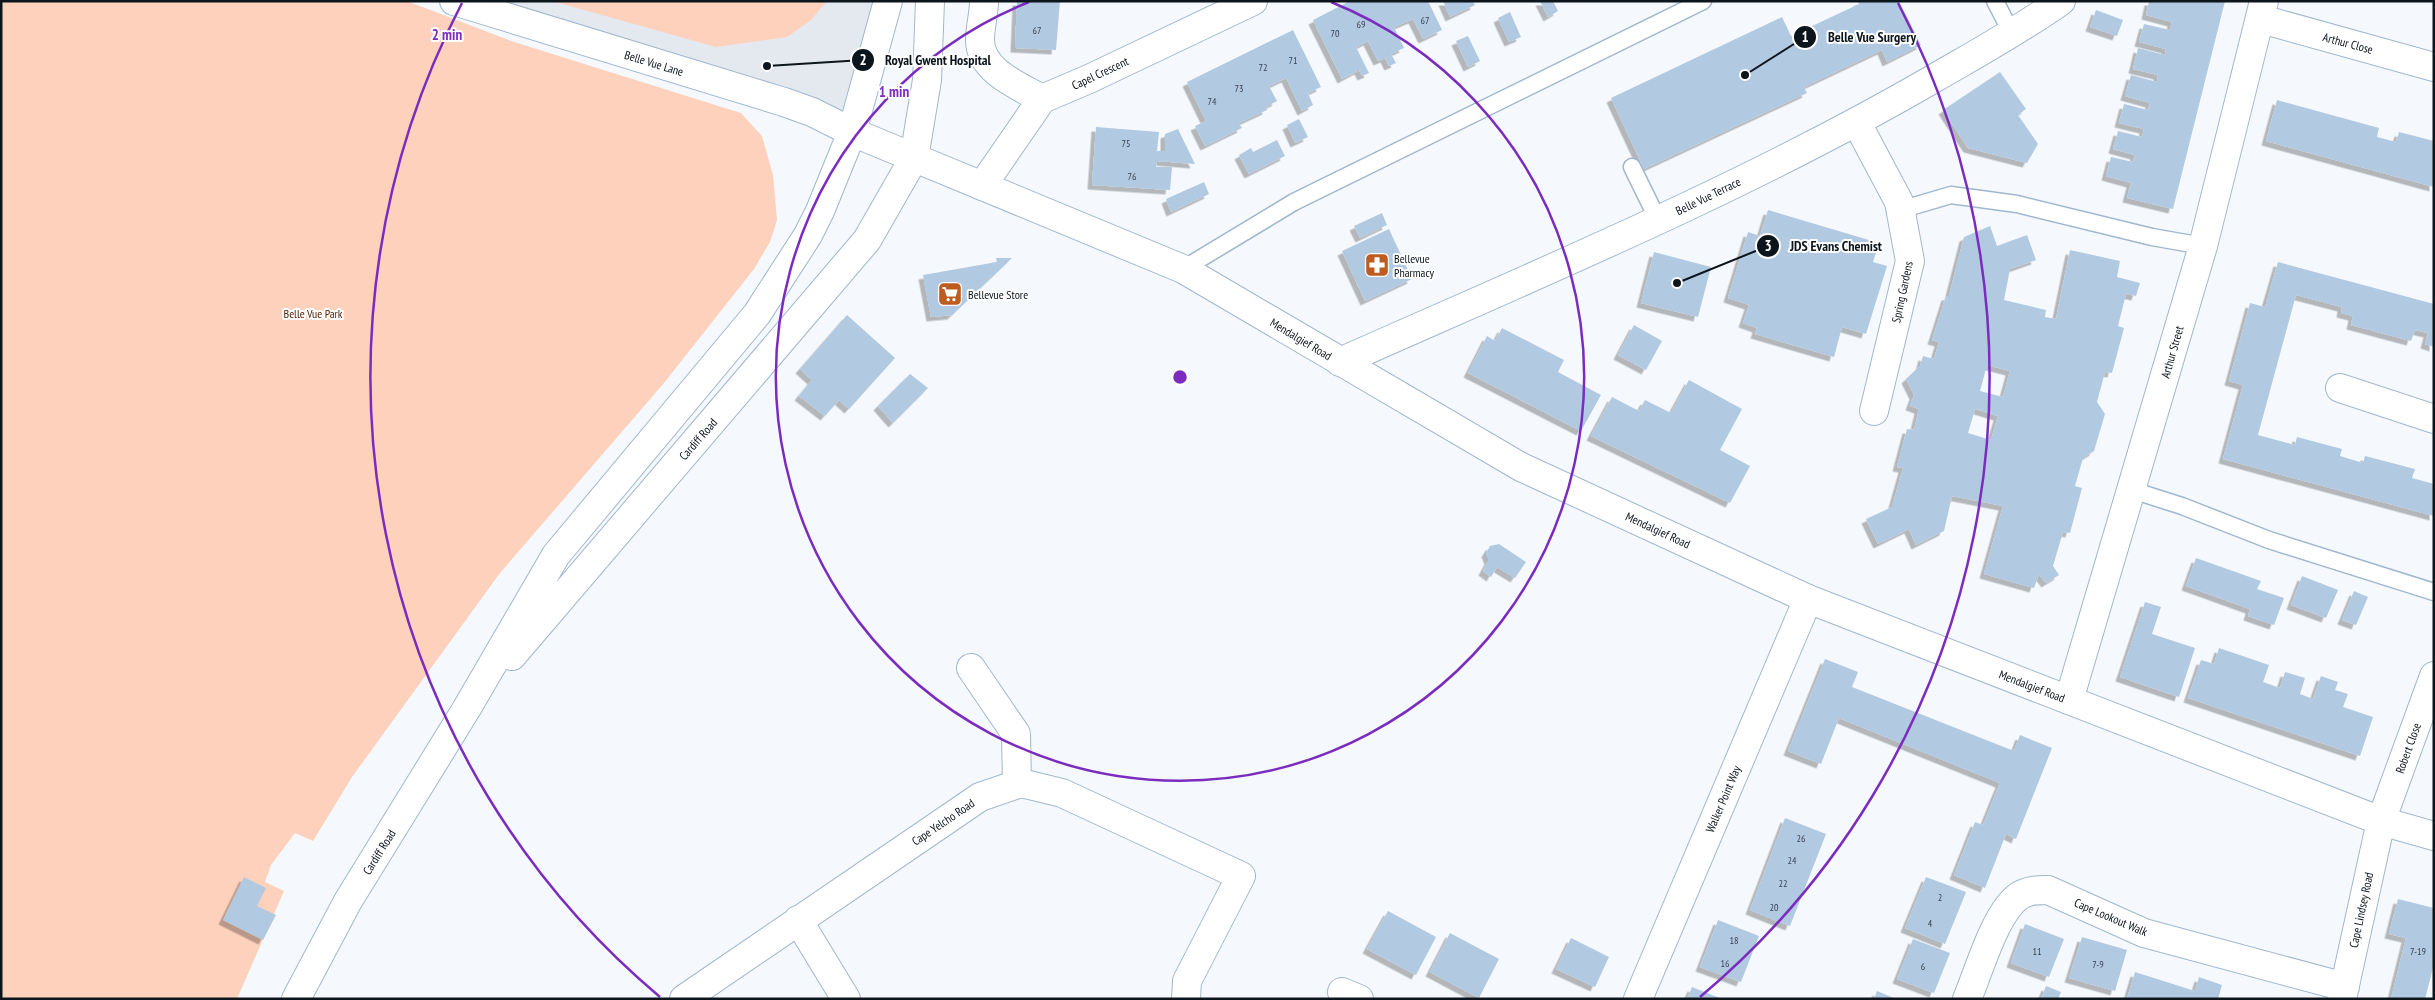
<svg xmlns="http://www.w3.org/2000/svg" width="2435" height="1000" viewBox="0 0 2435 1000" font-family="'PT Sans Narrow',sans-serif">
	<defs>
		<filter id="shadow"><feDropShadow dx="-4.5" dy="4.5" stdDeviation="0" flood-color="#0004"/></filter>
	</defs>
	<rect width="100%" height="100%" fill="#f5f9fe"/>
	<!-- built -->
	<path fill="#e4e9f0" d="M454,1H888L852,132Z"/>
	<!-- green -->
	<path fill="#fdd1bb" d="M1,1H407L511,41L741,113L762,136L773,175L777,220L770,242L754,269L664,383L500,573L352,777L313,841L295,833L271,865L265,882L284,891L237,999H1Z
		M552,1H827L811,20L787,37L716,47Z"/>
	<!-- building -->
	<path fill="#b2c9e2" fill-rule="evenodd" filter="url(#shadow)" d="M1017,1H1060L1056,50L1015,48Z
		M1350,1H1428L1442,30L1423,39L1413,19L1394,27L1404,48L1391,54L1396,63L1389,66L1385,58L1378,61L1368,41L1356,47L1369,73L1362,76L1359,70L1342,79L1313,20Z
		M1443,1H1473L1475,5L1450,17Z
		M1540,1H1553L1558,11L1548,17Z
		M1858,1H1899L1921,45L1887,62L1882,50L1804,87L1807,93L1644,169L1611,98L1782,17L1791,36L1859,4Z
		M2149,1H2225L2173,209L2127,198L2131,183L2106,176L2111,157L2133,162L2135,155L2113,149L2118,131L2142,137L2144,129L2119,123L2124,104L2148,110L2150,103L2125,96L2131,75L2157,82L2158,75L2133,69L2138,48L2165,55L2166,49L2139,42L2144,24L2170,30L2172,22L2146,15Z
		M2096,10L2123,20L2117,36L2090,27Z
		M1510,12L1521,37L1509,42L1498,18Z
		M1293,30L1321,87L1308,93L1313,105L1302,111L1286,78L1269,86L1277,101L1266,107L1267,110L1239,123L1242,128L1205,146L1195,126L1206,121L1187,82Z
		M1468,36L1480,61L1468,67L1456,41Z
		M2000,72L2026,109L2018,115L2038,144L2027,163L1968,148L1943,110Z
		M2277,100L2379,128L2377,137L2396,142L2399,132L2434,141V187L2266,141Z
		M1299,119L1308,137L1295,143L1287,125Z
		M1096,127L1159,132L1157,151H1165V134L1178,129L1195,164L1157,161L1156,167H1172L1170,190L1092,185Z
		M1277,140L1285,156L1249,174L1239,155L1251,148L1253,152Z
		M1204,182L1209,194L1171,212L1166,199Z
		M1768,210L1879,243L1873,262L1887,266L1866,334L1842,327L1834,357L1755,334L1757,328L1743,323L1749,305L1728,298L1748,232L1760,236Z
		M1382,213L1387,225L1360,238L1354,226Z
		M1990,226L1997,246L2027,235L2036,260L2010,269L2004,300L2046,310L2045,317L2056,319L2070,250L2120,261L2117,277L2140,283L2136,296L2126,294L2118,326L2124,328L2112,373L2105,372L2097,402L2105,414L2094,451L2083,458L2075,486L2082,488L2070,533L2063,532L2053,566L2059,575L2046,583L2039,574L2034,588L1984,574L2003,506L1952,496L1944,531L1916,545L1909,529L1878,544L1866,519L1892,507L1903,468L1897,467L1907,429L1914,430L1919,409L1910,406L1914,395L1906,379L1920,366L1923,356L1934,359L1939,342L1932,340L1946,296H1949L1964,237ZM1987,365L2010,371L2003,397L1980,391ZM1975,409L1998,416L1991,440L1968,433Z
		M1389,229L1412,279L1365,301L1342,251Z
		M1654,252L1711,267L1698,317L1641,303Z
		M996,258H1012L952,315L931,317L923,275L997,262Z
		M2278,262L2434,304V347L2425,344L2428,333L2415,330L2411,341L2351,325L2353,316L2341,313L2342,307L2296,295L2258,435L2295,445L2297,437L2342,449L2340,456L2363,463L2365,456L2415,469L2412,478L2434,484V516L2223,459L2243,385L2229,381L2250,303L2265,307Z
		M847,315L895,358L849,409L839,400L825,416L799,396L812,380L800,369Z
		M1634,325L1662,341L1646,370L1618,355Z
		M1502,328L1564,360L1558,372L1601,395L1581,431L1468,373L1487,336L1495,341Z
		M910,374L928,388L893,423L878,406Z
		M1689,380L1742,409L1720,450L1750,466L1730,503L1591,436L1612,397L1639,411L1645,400L1671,413Z
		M1499,544L1526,562L1515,578L1497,567L1491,577L1483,571L1489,560L1486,553L1490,546Z
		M2196,558L2261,581L2257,589L2284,598L2274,625L2248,616L2250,609L2186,586Z
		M2302,576L2338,590L2326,618L2291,605Z
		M2354,591L2368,597L2356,625L2342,620Z
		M2145,602L2161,607L2152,634L2195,648L2179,697L2120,677Z
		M2219,648L2269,665L2263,682L2280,688L2285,672L2305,678L2300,694L2313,699L2321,676L2338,682L2335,690L2348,694L2343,707L2373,717L2360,756L2188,698L2201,660L2214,664Z
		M1825,659L1858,672L1852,687L2014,751L2020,735L2052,748L2016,839L2006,834L1985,888L1954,875L1975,822L1983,825L2000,783L1839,718L1821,764L1788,751Z
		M1785,818L1826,834L1790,926L1750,910Z
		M244,877L266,888L257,906L276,915L263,940L223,920Z
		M1926,877L1966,892L1945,944L1905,928Z
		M2398,899L2434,908V964L2425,999H2391L2406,938L2389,934Z
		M1388,911L1436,937L1416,975L1367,949Z
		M1718,920L1759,936L1741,982L1700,967Z
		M2025,924L2064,939L2049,977L2011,963Z
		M1450,933L1499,959L1479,998L1430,972Z
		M2082,937L2127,950L2115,991L2069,978Z
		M1571,938L1609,957L1595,987L1556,969Z
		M1913,939L1950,953L1934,993L1897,979Z
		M2135,972L2195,991L2199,977L2222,985L2218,999H2127Z
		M2046,986L2061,992L2058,999H2041Z
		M1692,987L1722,999H1687Z
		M1877,991L1896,999H1874Z"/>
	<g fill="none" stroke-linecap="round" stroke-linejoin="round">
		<defs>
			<path id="lane" d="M1995,1L2012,34
				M1632,167L1658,220
				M1900,210L1951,195L2017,204L2152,237L2203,246
				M1183,269L1294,202L1703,1
				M2132,490L2182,506L2269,540L2434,592"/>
			<path id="street" d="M454,1L784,102L812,112L852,132
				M984,1C984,14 980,27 980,40C980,71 1019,86 1042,99
				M2261,19L2434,67
				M1857,123L1899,202L1910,261L1874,411
				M982,186L1042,99L1089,79L1253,1
				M1340,362C1540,273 1743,189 1933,79C1976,54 2020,30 2061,1
				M2340,388L2434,419
				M971,668L1016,734L1017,784
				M2069,700L2203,246L2264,1
				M798,920L846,999
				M1342,992L1359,999
				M684,999L980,797L1021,783L1062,793L1241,876L1187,981L1186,999
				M1638,999L1808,599
				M1967,999C1979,971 1995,913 2019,896C2028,890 2038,890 2048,890L2144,933L2345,987
				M2342,999L2381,821L2434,676"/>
			<path id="secondary" d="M852,132L1183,269L1521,467L1808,599L2381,821L2434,836
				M512,656L867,240L914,158L927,80L930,1
				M296,999L348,901L467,708L556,555L757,314L808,235L820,211L852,132L888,1"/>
		</defs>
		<!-- lane casing -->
		<use href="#lane" stroke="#a0b7cf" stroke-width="19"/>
		<!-- street casing -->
		<use href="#street" stroke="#a0b7cf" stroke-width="30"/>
		<!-- secondary casing -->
		<use href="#secondary" stroke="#a0b7cf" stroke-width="30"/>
		<!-- lane -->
		<use href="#lane" stroke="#fff" stroke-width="16"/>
		<!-- street -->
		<use href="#street" stroke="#fff" stroke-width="28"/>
		<!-- secondary -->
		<use href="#secondary" stroke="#fff" stroke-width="28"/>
	</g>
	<!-- distance rings -->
	<g fill="none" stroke="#7b2cbf" stroke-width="2.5">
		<path d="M1331 2A404 404 0 1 1 1029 2"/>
		<path d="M660 997A809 809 0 0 1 462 3M1898 3A809 809 0 0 1 1700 997"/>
	</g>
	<!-- icons -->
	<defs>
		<symbol id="pharmacy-square" viewBox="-11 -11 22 22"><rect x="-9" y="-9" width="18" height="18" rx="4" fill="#be5c20" stroke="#fff"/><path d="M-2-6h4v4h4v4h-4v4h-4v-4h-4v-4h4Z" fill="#fff"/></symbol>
		<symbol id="supermarket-square" viewBox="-11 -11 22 22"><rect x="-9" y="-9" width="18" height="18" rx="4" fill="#be5c20" stroke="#fff"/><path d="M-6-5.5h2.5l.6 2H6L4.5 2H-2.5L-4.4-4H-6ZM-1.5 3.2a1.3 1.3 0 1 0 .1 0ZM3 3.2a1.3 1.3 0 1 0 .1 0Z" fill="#fff"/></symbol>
	</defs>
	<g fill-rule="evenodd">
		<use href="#pharmacy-square" x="1363" y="251" width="28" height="28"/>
		<use href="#supermarket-square" x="936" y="280" width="28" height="28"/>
	</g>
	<g text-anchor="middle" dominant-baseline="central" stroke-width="4" stroke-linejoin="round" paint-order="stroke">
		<!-- number labels -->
		<g font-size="10" fill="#36414e">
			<text x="1425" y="20">67</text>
			<text x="1361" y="24">69</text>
			<text x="1037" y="30">67</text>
			<text x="1335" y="33">70</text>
			<text x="1293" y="60">71</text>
			<text x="1263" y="67">72</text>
			<text x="1239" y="88">73</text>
			<text x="1212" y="101">74</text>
			<text x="1126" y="143">75</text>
			<text x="1132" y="176">76</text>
			<text x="1801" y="838">26</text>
			<text x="1792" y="860">24</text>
			<text x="1783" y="883">22</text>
			<text x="1940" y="897">2</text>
			<text x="1774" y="907">20</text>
			<text x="1930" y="923">4</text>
			<text x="1734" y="940">18</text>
			<text x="2037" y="951">11</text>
			<text x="2418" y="951">7-19</text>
			<text x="1725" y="963">16</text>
			<text x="2098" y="964">7-9</text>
			<text x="1923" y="966">6</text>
		</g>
		<!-- street labels -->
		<g font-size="12" fill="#0c141c" stroke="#fff">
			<text transform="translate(2348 43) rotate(15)">Arthur Close</text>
			<text transform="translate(654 63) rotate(17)">Belle Vue Lane</text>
			<text transform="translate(1100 73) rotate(-25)">Capel Crescent</text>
			<text transform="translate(1708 196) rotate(-26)">Belle Vue Terrace</text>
			<text transform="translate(1902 292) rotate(-78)">Spring Gardens</text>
			<text transform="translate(1301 339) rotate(31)">Mendalgief Road</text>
			<text transform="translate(2172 352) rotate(-74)">Arthur Street</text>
			<text transform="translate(698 439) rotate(-49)">Cardiff Road</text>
			<text transform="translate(1658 530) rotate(25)">Mendalgief Road</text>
			<text transform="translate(2032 686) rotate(21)">Mendalgief Road</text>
			<text transform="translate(2408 748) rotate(-70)">Robert Close</text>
			<text transform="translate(1723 799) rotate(-67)">Walker Point Way</text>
			<text transform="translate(943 822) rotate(-34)">Cape Yelcho Road</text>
			<text transform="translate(379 852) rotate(-58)">Cardiff Road</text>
			<text transform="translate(2361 910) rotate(-78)">Cape Lindsey Road</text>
			<text transform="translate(2111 917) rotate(23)">Cape Lookout Walk</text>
		</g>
		<!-- poi labels -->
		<g font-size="12" fill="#0c141c" stroke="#fff" text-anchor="start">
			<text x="1394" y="258">Bellevue<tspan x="1394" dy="14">Pharmacy</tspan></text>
			<text x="968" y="294">Bellevue Store</text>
		</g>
		<!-- park labels -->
		<g font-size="12" fill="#511e00" stroke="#fff">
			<text x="313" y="313">Belle Vue Park</text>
		</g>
	</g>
	<circle cx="1180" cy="377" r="8" fill="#7b2cbf" stroke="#fff" stroke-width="2.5"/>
	<g font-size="15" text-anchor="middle" font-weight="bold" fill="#7b2cbf" stroke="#fff" stroke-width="4" stroke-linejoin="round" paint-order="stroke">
		<text x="447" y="40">2 min</text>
		<text x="894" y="97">1 min</text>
	</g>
	<!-- callouts -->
	<path fill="none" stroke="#0c141c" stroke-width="2" d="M1745 75L1805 37M767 66L863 60M1677 283L1768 246"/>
	<g fill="#0c141c" stroke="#fff" stroke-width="2">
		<circle cx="1745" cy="75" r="5"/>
		<circle cx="767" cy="66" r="5"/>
		<circle cx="1677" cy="283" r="5"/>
		<circle cx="1805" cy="37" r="12"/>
		<circle cx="863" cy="60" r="12"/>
		<circle cx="1768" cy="246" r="12"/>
	</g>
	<g font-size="15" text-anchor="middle" font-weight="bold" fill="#fff">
		<text x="1805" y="42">1</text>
		<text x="863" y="65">2</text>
		<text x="1768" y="251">3</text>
	</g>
	<g font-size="14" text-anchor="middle" font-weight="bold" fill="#0c141c" stroke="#fff" stroke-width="4" stroke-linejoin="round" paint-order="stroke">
		<text x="1872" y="42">Belle Vue Surgery</text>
		<text x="938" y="65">Royal Gwent Hospital</text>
		<text x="1836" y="251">JDS Evans Chemist</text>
	</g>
	<!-- border -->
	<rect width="2435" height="1000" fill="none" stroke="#0c141c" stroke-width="5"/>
</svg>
